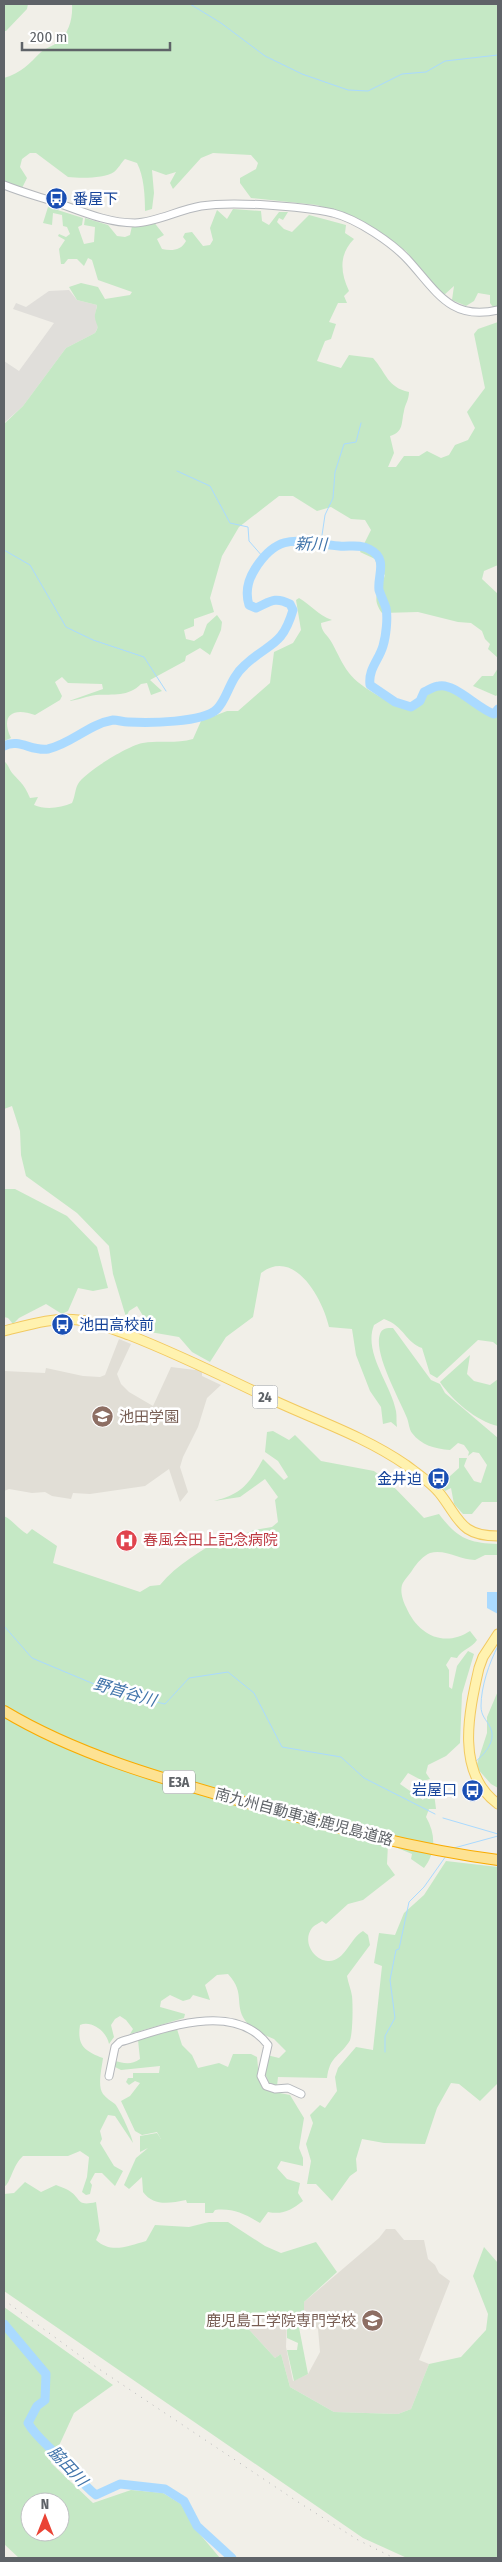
<svg xmlns="http://www.w3.org/2000/svg" width="502" height="2562" viewBox="0 0 502 2562" font-family="'Fira Sans Condensed','Noto Sans JP',sans-serif">
	<rect width="100%" height="100%" fill="#f1efe8"/>
	<!-- industrial -->
	<path fill="#e0deda" d="M69,290L77,300L97,305L95,315L98,323L97,329L95,333L66,348L23,406L4,423V361L19,371L54,323L13,309L16,303L26,307L49,291Z"/>
	<!-- education -->
	<path fill="#e1ded6" d="M119,1339L131,1344L117,1374L121,1384L129,1392L153,1406L171,1367L195,1370L197,1368L202,1371V1376L221,1385L207,1398L198,1427L183,1457L180,1467L188,1492L180,1502L169,1469L145,1486L90,1494L73,1493L71,1499L52,1496L45,1492L32,1493L9,1489L4,1491V1371L45,1373L46,1368L83,1376L100,1377L105,1375Z
		M386,2229H395L404,2240H424L428,2259L435,2265L439,2273L450,2281L419,2360L429,2364L411,2409L398,2414L334,2412L290,2387L281,2354L275,2358L244,2324L253,2314L287,2319L286,2347L293,2381L308,2374L320,2352L318,2329L304,2315V2302L379,2238Z"/>
	<!-- green -->
	<path fill="#c5e8c5" fill-rule="evenodd" d="M4,4H28L27,9L6,31H4Z
		M72,4H498V306L493,307L490,303V295L478,293L474,301L466,306L452,300L454,286L444,295L434,286L406,251L350,216L317,205L251,198L240,183V178L256,169L258,163L251,155L213,153L201,158L173,189L170,183L176,172L166,175L152,170L154,193L152,209L145,211C145,196 144,176 137,163L125,159C121,163 118,169 114,172C104,179 79,178 68,177L36,153H30L22,159L20,167L27,178L22,188L4,182V78C21,73 29,64 41,52C46,48 53,46 58,42C69,33 73,18 72,4Z
		M48,207L83,218L82,225L78,227L84,244L94,242L95,227L84,225L85,218L108,225L117,236L125,237L130,235L132,226L153,221L164,235L157,239L162,249C171,251 181,251 186,241L183,237L185,233L192,232L203,246L210,245L213,240L210,228L217,210L227,219L233,209L261,211L262,221L269,225L279,212H288L283,220L279,218L277,222L284,229L292,232L309,215L346,225L345,233L354,239C339,254 340,272 349,291L344,296L347,303H338L329,322L336,324L331,339L325,341L317,361L341,368L349,355L373,358C387,374 387,387 409,392C409,400 405,404 404,411C401,423 404,432 390,436L394,453L388,467H396L404,456H419L427,451L441,458L449,455L455,445L468,440L475,428L467,412L485,388L474,334L478,329L498,322V565L484,571L482,579L498,594V658L488,649L490,644L485,639L482,631L471,623L458,622L418,612L382,613C370,596 380,592 385,575L378,569L375,559L360,552L371,530L365,520L351,519L331,507L317,511L293,496H279L239,527L222,556L210,598L214,612L194,619V626L184,630L186,639L194,641L203,635L207,624L217,615L222,622L221,630L210,655L200,648L186,656L185,661L150,680L162,691L151,695L147,683L141,684C128,697 114,694 96,695C87,696 79,700 69,701L103,689L102,684L68,683L62,677L55,682L62,696L60,700L35,715C13,707 0,715 11,738L4,741V424L23,406L66,348L95,333C100,326 96,325 95,318C94,314 97,309 97,305L77,300L69,287L81,283L98,287L105,299L130,295L132,292L98,280L92,260L88,258L84,266L77,259H68L64,264H61L59,249L65,240L58,236L59,234L66,237L70,234L67,227L63,226L62,215L53,213L52,225L43,223Z
		M299,598C311,605 318,615 332,620L321,623C321,632 328,635 332,643C337,652 342,664 349,673C360,688 395,706 412,710C421,703 425,689 435,684C455,676 477,712 498,712V1346L493,1342L478,1340L437,1378L430,1374L422,1348C406,1343 404,1326 384,1319L374,1325C363,1353 391,1384 396,1411C397,1416 396,1422 397,1427L391,1422L383,1424L381,1407L370,1391L356,1355L352,1329L329,1327C323,1300 295,1247 261,1273L253,1317L226,1337L210,1362L192,1352L179,1337L144,1331L143,1326L145,1319L137,1306L129,1311L126,1317L113,1274L109,1246L77,1213L26,1176L21,1155L20,1131L12,1106L4,1109V761C9,765 9,770 13,774C22,784 24,784 30,798L38,797L34,805C45,810 61,808 72,803C75,797 75,789 78,784C85,772 129,745 143,743C160,740 176,744 193,739L201,721L227,711H238L270,683L274,652L293,643L301,630L296,600Z
		M498,668V694L496,696L473,686L482,676H493Z
		M4,1189H15L67,1216L97,1247L108,1288L93,1291L78,1288L68,1311L62,1314L46,1304L19,1318L13,1324L8,1318L4,1317Z
		M393,1328L431,1380L440,1384L445,1393L498,1438V1502H482L472,1514H463L454,1504L451,1488L445,1491L434,1475L436,1469L449,1477L459,1468V1458H467L464,1466L474,1481L481,1483L487,1465L479,1453L473,1452L468,1456L469,1452L464,1445L458,1443L450,1450C435,1449 421,1445 412,1433C409,1429 409,1423 407,1418C400,1400 373,1353 380,1334C382,1328 387,1328 393,1328Z
		M470,1355L467,1374L474,1381L490,1385L498,1379V1426C476,1421 452,1400 440,1382Z
		M273,1431L289,1440L295,1435L321,1461L374,1471L390,1483L424,1518L439,1514C457,1538 468,1543 498,1544V1555H485L475,1560C460,1560 446,1549 430,1553C423,1556 417,1563 413,1569C410,1574 404,1580 402,1585C400,1592 403,1601 406,1607C418,1635 444,1648 470,1631L477,1640C471,1649 462,1649 457,1658L451,1657L446,1665L449,1670V1687L452,1689L457,1666L468,1651L474,1654L462,1694L460,1743L446,1756L428,1765L426,1773L430,1779L423,1781L408,1773L400,1784L423,1800L433,1785L436,1809H429L426,1817C436,1834 436,1853 424,1868L411,1859L412,1854L388,1844L387,1864L395,1875L363,1900L348,1904L326,1924L322,1921C320,1923 314,1925 312,1928C302,1941 313,1960 328,1961C345,1962 350,1938 363,1931L368,1935L370,1945L347,1976C348,1983 351,1989 352,1996C353,2003 353,2038 349,2042C338,2058 330,2056 327,2078L278,2077L277,2086L270,2085L264,2071L267,2055L279,2058L286,2051L274,2039L245,2027L248,2024C232,2006 247,1994 228,1974L217,1975L205,1985L210,2000L193,1995L190,1999L183,2001L170,1995L161,2001L160,2007L185,2014L184,2018L130,2034L133,2029L126,2020L120,2016L115,2019L111,2025L114,2037L109,2044C107,2032 92,2020 80,2025C77,2045 84,2051 103,2058C102,2067 97,2086 103,2094C106,2098 111,2101 115,2104C120,2110 132,2136 133,2143L115,2116L108,2115L100,2131L102,2139L100,2143L114,2166L123,2171L115,2186L102,2173H95L90,2182L92,2185L90,2194L86,2195L82,2192L87,2177L89,2157L80,2151L68,2156H23C12,2166 11,2183 4,2187V1516C13,1520 18,1529 27,1534L32,1529L57,1546L53,1563L140,1592L150,1586L160,1585C177,1564 202,1551 225,1536L230,1540L254,1530L272,1527L278,1522L275,1500L278,1497L265,1479L240,1497L214,1501C242,1494 249,1484 263,1459L284,1480L288,1477L278,1461L265,1452L267,1432Z
		M498,1691V1788L491,1784L476,1767L487,1733V1717Z
		M446,1861L498,1867V2083L480,2101L459,2084L451,2083L437,2108L425,2144L384,2143L362,2139L356,2159L357,2171L350,2176L332,2201L316,2184H307L311,2161L306,2144L313,2123L310,2115L320,2105L325,2108L337,2091L335,2077L338,2068L356,2047L373,2050L382,1966L374,1963L379,1933L395,1935L404,1913L424,1895Z
		M177,2029L182,2045L192,2055L198,2068L219,2063L228,2067L233,2054H251L257,2057L259,2078L275,2092L290,2095L304,2118L299,2148L303,2158V2166L281,2161L277,2168L287,2179L300,2183L298,2193L303,2201C291,2210 283,2215 268,2212L260,2223C245,2214 233,2208 215,2210L213,2213H205V2203H187L186,2200C170,2203 154,2207 143,2192L142,2177L129,2189L124,2185L136,2158L148,2148L140,2152V2136L157,2133L161,2139L157,2132L142,2135L135,2131L121,2101L130,2096L140,2083L135,2081L129,2085L126,2082L128,2078H133V2073H159L160,2066L121,2070L113,2066L112,2060C123,2063 130,2066 140,2059L138,2040Z
		M25,2182L41,2192L56,2185C60,2187 65,2188 68,2190C82,2198 75,2207 96,2202L100,2231L96,2240C111,2254 128,2246 146,2241L155,2225L189,2227L209,2222H228L265,2246L281,2253L316,2242L337,2272L304,2302V2315L297,2317L308,2374L294,2381L287,2350H297L298,2343L287,2338V2319L253,2314L244,2324L275,2358L281,2354L290,2387L334,2412L398,2414L411,2409L429,2364L461,2357L486,2330L488,2314L473,2276L484,2247L498,2263V2558H407L363,2538L4,2291V2194L14,2193Z
		M4,2307L113,2385L74,2413L51,2463L93,2503L131,2490L163,2493L181,2504L193,2526L220,2558H19L4,2544ZM30,2502H60V2532H30Z"/>
	<!-- water -->
	<path fill="#aadaff" d="M487,1592H498V1614L487,1608Z"/>
	<g fill="none" stroke-linecap="round" stroke-linejoin="round">
		<!-- stream -->
		<path stroke="#aadaff" stroke-width="1" d="M190,4L221,23L265,56L302,74L348,90L368,91L402,74L426,72L445,61L498,55
			M177,471L210,486L230,523L248,527L249,541L263,557
			M321,542L325,515L333,498L335,472L344,444L356,442L361,423
			M4,550L30,565L66,627L93,640L144,657L166,691
			M4,1626L32,1658L113,1692L165,1704L189,1678L228,1672L254,1693L282,1747L341,1757L364,1778L435,1814
			M476,1761C485,1754 497,1740 490,1727C486,1719 481,1716 481,1706C481,1687 489,1663 498,1646
			M443,1818L498,1834
			M454,1848L498,1836
			M385,2052V2036L395,2018L390,1980L396,1950L399,1949L409,1902L424,1887L446,1856"/>
		<!-- river -->
		<path stroke="#aadaff" stroke-width="9" d="M4,746C19,738 32,752 48,749C71,744 89,724 113,720C118,720 123,722 128,722C148,723 203,723 217,709C228,698 229,679 245,665C270,642 282,647 293,610L290,604C274,596 270,602 256,608L249,605C245,592 248,580 255,569C280,529 301,543 339,546C348,547 361,544 369,549C389,559 377,575 379,590C381,596 384,602 386,608C388,618 386,636 383,646C379,660 368,669 370,685L395,702L411,707L420,701L424,692C429,690 434,686 439,686C455,683 478,709 494,714L498,709
			M4,2324L46,2374L45,2400L37,2406L28,2423C36,2437 49,2446 60,2458C73,2470 82,2484 96,2495L120,2484L165,2489L184,2501L197,2526L232,2558"/>
		<defs>
			<path id="tertiary" d="M4,185C21,192 40,197 58,203C83,212 108,223 135,223C157,222 178,210 201,206C232,201 301,206 333,213C357,219 393,243 409,261C437,292 451,321 498,310
				M109,2076L115,2047L120,2042C163,2029 234,2000 268,2045L261,2076L266,2086L275,2089L288,2088L301,2094"/>
			<path id="primary" d="M4,1331C28,1325 53,1317 78,1320C96,1322 112,1329 129,1335C175,1353 216,1373 260,1394C309,1418 361,1434 406,1465C418,1474 432,1483 441,1495C460,1520 461,1536 498,1536
				M498,1634L483,1657L479,1668C469,1712 455,1773 498,1804"/>
			<path id="motorway" d="M4,1711C79,1756 167,1780 251,1804C333,1827 414,1849 498,1860"/>
		</defs>
		<!-- tertiary casing -->
		<use href="#tertiary" stroke="#b5b8bc" stroke-width="9"/>
		<!-- primary casing -->
		<use href="#primary" stroke="#f2c960" stroke-width="11"/>
		<!-- motorway casing -->
		<use href="#motorway" stroke="#f9ab00" stroke-width="12"/>
		<!-- tertiary -->
		<use href="#tertiary" stroke="#fff" stroke-width="7"/>
		<!-- primary -->
		<use href="#primary" stroke="#fff2af" stroke-width="9"/>
		<!-- motorway -->
		<use href="#motorway" stroke="#fde293" stroke-width="10"/>
		<!-- rail -->
		<path stroke="#b6b7b8" stroke-width="1" stroke-dasharray="1 6" stroke-linecap="butt" d="M4,2300L90,2363L295,2500L358,2540L394,2558"/>
	</g>
	<!-- icons -->
	<defs>
		<symbol id="bus-disc" viewBox="-11 -11 22 22"><circle r="9.5" fill="#1a4fb4" stroke="#fff"/><path d="M-5-6H5V4H4V6H2V4H-2V6H-4V4H-5ZM-3.5-4V0h7V-4ZM-3.5 1.2v1.5H-2V1.2ZM2 1.2v1.5H3.5V1.2Z" fill="#fff"/></symbol>
		<symbol id="school-disc" viewBox="-11 -11 22 22"><circle r="9.5" fill="#8d6e63" stroke="#fff"/><path d="M0-5L7-2L0 1L-7-2ZM-4 1L0 2.5L4 1V4Q0 6-4 4Z" fill="#fff"/></symbol>
		<symbol id="hospital-disc" viewBox="-11 -11 22 22"><circle r="9.5" fill="#e0444e" stroke="#fff"/><path d="M-5-5h3v3.5h4V-5h3V5h-3V1.5h-4V5h-3Z" fill="#fff"/></symbol>
		<symbol id="university-disc" viewBox="-11 -11 22 22"><circle r="9.5" fill="#8d6e63" stroke="#fff"/><path d="M0-5L7-2L0 1L-7-2ZM-4 1L0 2.5L4 1V4Q0 6-4 4Z" fill="#fff"/></symbol>
	</defs>
	<g fill-rule="evenodd">
		<use href="#bus-disc" x="44" y="186" width="25" height="25"/>
		<use href="#bus-disc" x="50" y="1312" width="25" height="25"/>
		<use href="#school-disc" x="90" y="1404" width="25" height="25"/>
		<use href="#bus-disc" x="426" y="1466" width="25" height="25"/>
		<use href="#hospital-disc" x="114" y="1528" width="25" height="25"/>
		<use href="#bus-disc" x="460" y="1778" width="25" height="25"/>
		<use href="#university-disc" x="360" y="2308" width="25" height="25"/>
	</g>
	<g text-anchor="middle" dominant-baseline="central" stroke-width="5" stroke-linejoin="round" paint-order="stroke">
		<!-- shield labels -->
		<g fill="#fff" stroke="#8f9295" stroke-width="1">
			<rect x="252.5" y="1385.5" width="25" height="23" rx="4"/>
			<rect x="163" y="1770.5" width="32" height="23" rx="4"/>
		</g>
		<g font-size="14" font-weight="bold" fill="#5f6368">
			<text x="265" y="1397">24</text>
			<text x="179" y="1782">E3A</text>
		</g>
		<!-- transit labels -->
		<g font-size="15" fill="#164399" stroke="#fff" text-anchor="start">
			<text x="73" y="199">番屋下</text>
			<text x="79" y="1325">池田高校前</text>
			<text x="422" y="1479" text-anchor="end">金井迫</text>
			<text x="457" y="1790" text-anchor="end">岩屋口</text>
		</g>
		<!-- education labels -->
		<g font-size="15" fill="#785e54" stroke="#fff" text-anchor="start">
			<text x="119" y="1417">池田学園</text>
			<text x="356" y="2321" text-anchor="end">鹿児島工学院専門学校</text>
		</g>
		<!-- health labels -->
		<g font-size="15" fill="#be3a42" stroke="#fff" text-anchor="start">
			<text x="143" y="1540">春風会田上記念病院</text>
		</g>
		<!-- street labels -->
		<g font-size="15" fill="#5f6368" stroke="#fff">
			<text transform="translate(304 1817) rotate(15)">南九州自動車道;鹿児島道路</text>
		</g>
		<!-- water labels -->
		<g font-size="16" font-style="italic" fill="#4174aa" stroke="#fff">
			<text transform="translate(311 544) rotate(2)">新川</text>
			<text transform="translate(125 1692) rotate(16)">野首谷川</text>
			<text transform="translate(68 2466) rotate(47)">脇田川</text>
		</g>
	</g>
	<!-- border -->
	<rect width="502" height="2562" fill="none" stroke="#5f6368" stroke-width="10"/>
	<!-- north arrow -->
	<g transform="translate(45 2517)"><circle r="24" fill="#ffffff" stroke="#bfc1c3"/>
	<path d="M0-4L9 19L0 12L-9 19Z" fill="#ea4335"/>
	<text y="-8" font-size="14" font-weight="bold" text-anchor="middle" fill="#5f6368">N</text>
	</g>
	<!-- scale -->
	<path d="M22 42v8h148v-8" fill="none" stroke="#5f6368" stroke-width="2.5"/>
	<text x="30" y="42" font-size="15" fill="#5f6368" stroke="#ffffff" stroke-width="4" paint-order="stroke">200 m</text>
</svg>
